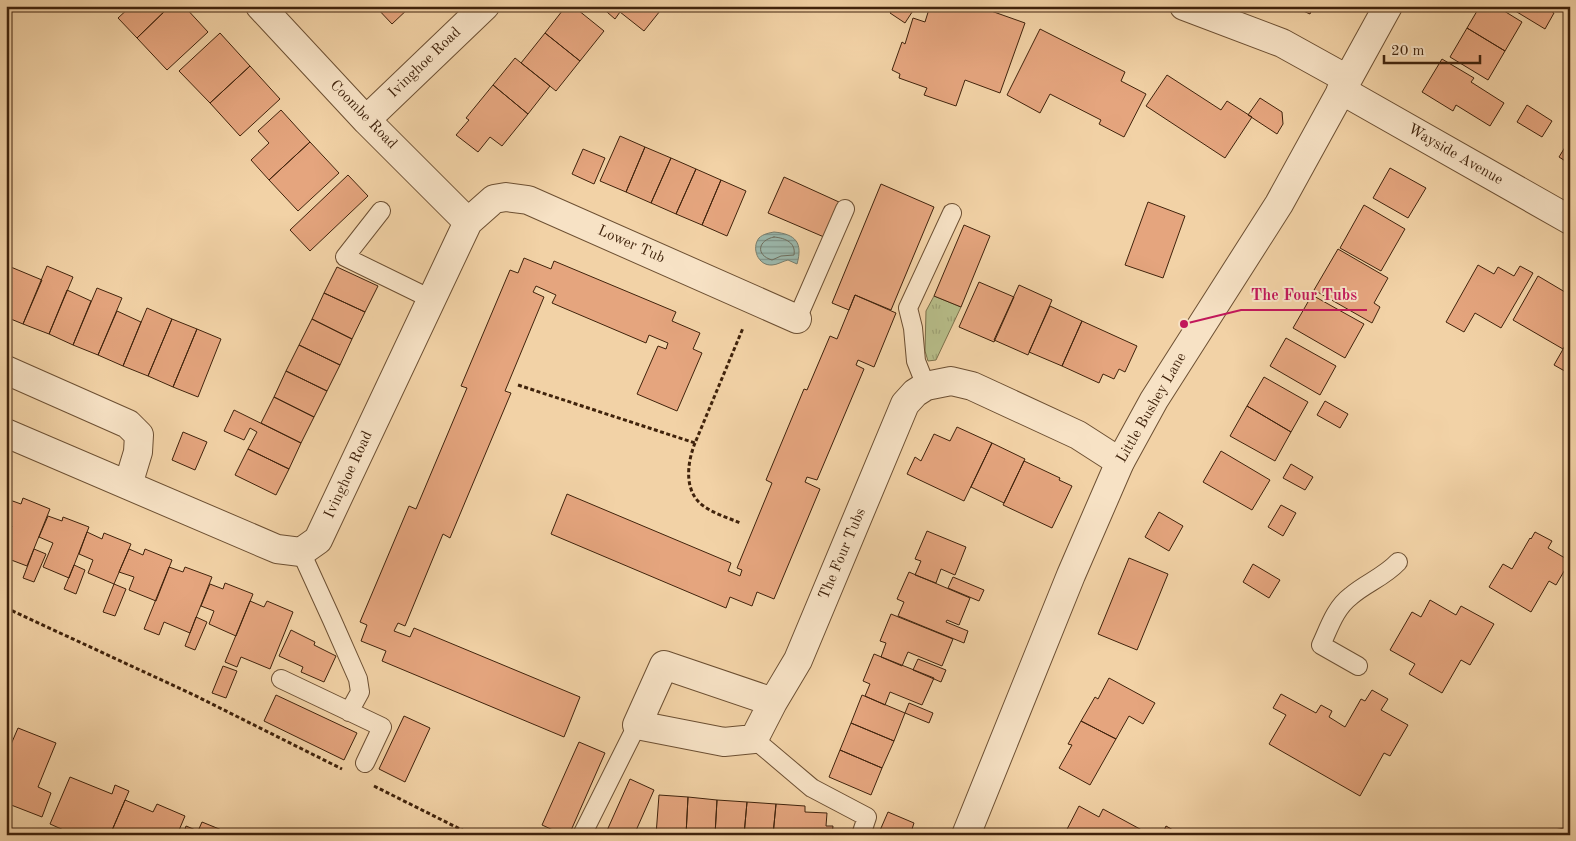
<svg xmlns="http://www.w3.org/2000/svg" width="1576" height="841" viewBox="0 0 1576 841" font-family="'Old Standard TT',serif">
	<defs>
		<pattern id="grass-tufts" width="24" height="20" patternUnits="userSpaceOnUse" patternTransform="scale(1.25)"><rect width="24" height="20" fill="#b7bd89"/><path d="M3 7l-1-3M5 7V3M7 7l1-3M15 17l-1-3M17 17v-4M19 17l1-3" fill="none" stroke="#9ea275"/></pattern>
		<pattern id="water-rules" width="6" height="5" patternUnits="userSpaceOnUse" patternTransform="scale(1.25)"><rect width="6" height="5" fill="#9bb7ab"/><path d="M0 2.5h6" fill="none" stroke="#80948a"/></pattern>
	</defs>
	<rect width="100%" height="100%" fill="#f2d2a6"/>
	<filter id="stains"><feTurbulence type="fractalNoise" baseFrequency=".004" numOctaves="4"/><feColorMatrix values="0 0 0 0 .2 0 0 0 0 .09 0 0 0 0 .02 0 0 0 .5 -.17"/></filter>
	<radialGradient id="worn" r=".72"><stop offset=".6" stop-color="#630" stop-opacity="0"/><stop offset="1" stop-color="#630" stop-opacity=".3"/></radialGradient>
	<!-- grass -->
	<path fill="url(#grass-tufts)" stroke="#7c704a" d="M934,296L961,307L936,360L928,361L925,351L926,311Z"/>
	<!-- water -->
	<path fill="url(#water-rules)" stroke="#777c6b" d="M774,232C796,234 803,243 797,264L788,260C783,261 777,265 772,265C758,266 751,248 759,238C763,234 769,233 774,232Z"/>
	<g fill="none" stroke-linecap="round" stroke-linejoin="round">
		<!-- shore -->
		<path stroke="#6e6d5c" stroke-width="1" d="M774,237C786,238 796,243 794,255L781,256L772,260C755,255 758,240 774,237Z"/>
	</g>
	<!-- building -->
	<path fill="#e5a57e" stroke="#40230c" d="M129,6H170L137,38L118,18L130,7Z
		M170,6H184L208,32L167,70L137,38Z
		M375,6H411L392,24Z
		M566,6H573L604,31L580,61L545,33Z
		M600,6H664L644,31L620,12L615,19Z
		M895,6H916L905,23L890,13Z
		M930,6H977L1025,23L1000,93L965,80L956,106L924,95L927,88L899,78L900,74L892,70L902,42L905,44L913,18L925,22Z
		M1292,6H1313L1310,14Z
		M1480,6H1496L1522,22L1505,51L1467,28Z
		M1507,6H1543L1554,13L1545,29Z
		M1467,28L1505,51L1488,80L1450,57Z
		M1040,29L1125,72L1121,81L1146,94L1124,137L1099,124L1101,120L1050,94L1040,113L1007,95Z
		M220,33L250,66L210,103L179,71Z
		M545,33L580,61L556,91L521,63Z
		M515,58L550,86L528,114L493,85Z
		M1442,59L1474,78L1471,82L1504,103L1490,126L1456,105L1453,111L1422,92Z
		M250,66L280,99L240,136L210,103Z
		M1167,75L1221,110L1227,101L1252,117L1225,158L1146,106Z
		M493,85L528,114L502,146L490,137L478,152L456,135L469,120L466,118Z
		M1260,98L1282,112L1283,124L1277,134L1248,115Z
		M1527,105L1552,121L1542,137L1517,122Z
		M281,110L310,142L269,180L251,160L269,143L258,131Z
		M620,136L645,147L626,192L600,181Z
		M1570,139V164L1559,157Z
		M310,142L339,173L298,211L269,180Z
		M645,147L671,158L651,203L626,192Z
		M583,149L605,158L594,184L572,174Z
		M671,158L696,169L676,214L651,203Z
		M1390,168L1426,188L1408,218L1373,198Z
		M696,169L721,180L702,225L676,214Z
		M348,175L368,196L310,251L290,230Z
		M784,177L839,202L824,237L768,213Z
		M721,180L746,191L727,236L702,225Z
		M881,184L934,207L891,310L855,295L849,310L832,303Z
		M1148,202L1185,216L1163,278L1125,265Z
		M1364,205L1405,229L1381,271L1340,248Z
		M964,225L990,236L961,307L934,296Z
		M1338,249L1388,278L1374,303L1380,307L1372,323L1314,290Z
		M524,258L551,269L554,261L676,312L672,321L700,333L693,349L702,353L677,411L637,394L658,346L666,349L668,343L649,335L646,343L552,303L556,295L536,286L533,292L544,297L505,391L511,393L450,538L443,534L405,626L398,623L394,631L410,637L414,628L580,697L564,737L382,661L386,651L361,641L367,625L360,622L409,506L416,509L467,388L461,386L510,270L518,273Z
		M6,265L42,280L23,324L6,317Z
		M1478,265L1494,274L1498,267L1514,276L1520,266L1533,273L1501,328L1475,313L1464,332L1446,322Z
		M47,266L73,277L49,334L23,324Z
		M337,267L378,286L365,312L324,293Z
		M1538,276L1570,295V337L1563,349L1513,320Z
		M979,282L1014,297L994,342L959,327Z
		M1019,285L1052,300L1028,355L994,340Z
		M97,288L122,298L98,355L73,345Z
		M67,290L91,301L73,345L49,334Z
		M324,293L365,312L352,339L312,319Z
		M855,295L896,313L874,367L858,360L856,365L864,369L817,480L807,477L805,482L820,489L774,599L757,592L752,606L730,597L726,608L551,534L567,494L731,563L728,571L740,576L742,570L737,568L772,483L766,480L804,389L807,390L830,336L837,339Z
		M1312,295L1364,324L1345,358L1293,328Z
		M1050,306L1082,321L1062,366L1029,352Z
		M147,308L172,319L148,376L123,366Z
		M117,311L141,322L123,366L98,355Z
		M172,319L197,329L173,387L148,376Z
		M312,319L352,339L340,365L299,345Z
		M1082,321L1137,346L1125,372L1119,369L1114,379L1103,374L1099,383L1062,366Z
		M197,329L221,339L198,397L173,387Z
		M1570,337V374L1554,365Z
		M1286,338L1336,366L1320,395L1270,366Z
		M299,345L340,365L327,391L286,371Z
		M286,371L327,391L314,417L274,397Z
		M1264,377L1308,402L1291,432L1247,406Z
		M274,397L314,417L301,443L261,423Z
		M1325,401L1348,414L1340,428L1317,415Z
		M1247,406L1291,432L1275,461L1230,436Z
		M234,410L301,443L289,469L248,449L257,432L250,428L244,440L224,431Z
		M957,427L992,443L964,501L907,474L915,457L921,461L934,434L950,441Z
		M183,432L207,442L195,470L172,460Z
		M992,443L1025,459L1004,503L971,487Z
		M248,449L289,469L276,495L235,475Z
		M1221,451L1270,480L1252,510L1203,482Z
		M1024,461L1060,478L1059,480L1072,486L1052,528L1003,505Z
		M1291,464L1313,477L1305,490L1283,478Z
		M23,498L50,509L27,566L6,558V541L12,526L6,523V501L7,499L21,504Z
		M1281,505L1296,513L1283,536L1268,527Z
		M1159,512L1183,526L1169,551L1145,537Z
		M48,516L62,521L63,517L89,527L69,578L43,567L53,543L39,537Z
		M927,531L966,547L955,575L941,569L936,583L915,575L921,561L915,559Z
		M87,532L102,539L104,533L131,544L114,584L88,573L93,560L79,554Z
		M1535,532L1552,541L1548,548L1570,561L1556,585L1549,581L1531,612L1489,587L1503,564L1512,569L1530,538L1531,539Z
		M34,549L46,554L34,582L23,578Z
		M129,549L143,555L145,549L172,560L156,601L129,590L134,577L119,572Z
		M1129,558L1168,574L1137,650L1098,634Z
		M1253,564L1280,580L1269,598L1243,582Z
		M74,565L85,570L76,594L64,589Z
		M169,567L183,572L185,567L212,577L190,633L164,622L159,635L144,629Z
		M909,572L970,598L959,625L947,620L946,622L968,631L964,643L898,616L904,602L897,599Z
		M953,577L984,590L979,601L948,588Z
		M225,583L253,594L236,636L209,624L214,611L201,606L210,584L223,589Z
		M114,584L126,589L115,616L103,612Z
		M1430,600L1456,615L1461,606L1494,624L1470,665L1461,660L1442,693L1409,674L1415,664L1390,650L1412,612L1421,617Z
		M250,601L264,607L267,601L293,612L270,669L241,657L237,667L225,662Z
		M891,614L953,639L942,666L908,652L902,666L881,657L886,643L880,641Z
		M196,617L207,622L195,650L185,646Z
		M291,630L315,642L314,645L336,656L324,682L301,672L303,667L279,656Z
		M874,654L934,678L922,705L890,692L885,705L865,696L870,684L863,681Z
		M918,659L946,670L941,682L913,670Z
		M223,666L237,671L226,698L212,693Z
		M1109,678L1155,703L1143,724L1129,716L1116,739L1081,721L1095,697L1098,699Z
		M1372,690L1388,699L1381,710L1408,725L1390,756L1384,753L1360,796L1269,744L1286,715L1273,708L1281,694L1316,713L1321,705L1332,711L1329,717L1345,727L1361,699L1365,701Z
		M276,695L357,733L344,760L264,721Z
		M862,695L905,713L894,741L851,723Z
		M909,703L933,713L929,723L905,713Z
		M404,716L430,728L405,782L379,769Z
		M1081,721L1116,739L1090,785L1059,768L1072,745L1068,744Z
		M851,723L894,741L882,768L840,750Z
		M18,728L56,743L38,787L51,793L42,817L6,803V756Z
		M579,742L605,753L569,835H564L542,825Z
		M840,750L882,768L871,795L829,777Z
		M70,777L112,794L115,785L129,791L110,835H75L50,824Z
		M630,779L654,790L634,835H605Z
		M659,795L688,797L686,835H656Z
		M688,797L717,800L715,835H686Z
		M125,800L153,812L157,804L185,816L177,835H110Z
		M717,800L747,802L744,835H715Z
		M747,802L776,804L773,835H744Z
		M776,804L805,806V812L827,813L826,826H833L832,835H773Z
		M1079,806L1099,817L1103,809L1151,835H1064Z
		M888,812L914,823L910,835H878Z
		M202,822L234,835H183L186,826L198,831Z
		M1166,826L1182,835H1162Z
		M1570,827V835H1528Z"/>
	<g fill="none" stroke-linecap="round" stroke-linejoin="round">
		<defs>
			<path id="service" d="M381,211L345,257L431,299
				M797,319L845,209
				M926,386L916,361L913,328L908,308L952,213
				M301,552L332,620L358,679L360,692L349,712
				M1358,666L1321,645C1329,628 1335,608 1351,596C1366,583 1384,577 1398,562
				M281,679L382,727L365,763
				M754,739L812,788L867,817L861,835
				M582,835L637,725"/>
			<path id="minor" d="M260,6L366,120L468,222
				M1341,90L1570,220
				M366,120L485,6
				M6,370L128,424L139,435L138,452L128,485
				M6,433L277,549L301,552L318,540L468,222L494,199L506,197L528,200L797,319
				M773,702L664,665L637,725L724,742L754,739L773,702L798,660L905,404L915,393L926,386L951,381L972,386L1078,435L1120,462"/>
			<path id="tertiary" d="M1184,6L1282,43L1347,79
				M966,835L1071,575L1120,462L1154,400L1279,204L1388,6"/>
		</defs>
		<!-- service casing -->
		<use href="#service" stroke="#6c4f32" stroke-width="20"/>
		<!-- minor casing -->
		<use href="#minor" stroke="#6c4f32" stroke-width="30"/>
		<!-- tertiary casing -->
		<use href="#tertiary" stroke="#6c4f32" stroke-width="30"/>
		<!-- path -->
		<path stroke="#40230c" stroke-width="3" stroke-dasharray="4 2.5" stroke-linecap="butt" d="M518,385L695,443L743,328
			M695,443C687,463 683,493 705,507C715,514 729,518 740,523
			M6,608L194,695L342,769
			M374,786L472,835"/>
		<!-- service -->
		<use href="#service" stroke="#f7e2c5" stroke-width="18"/>
		<!-- minor -->
		<use href="#minor" stroke="#f7e2c5" stroke-width="28"/>
		<!-- tertiary -->
		<use href="#tertiary" stroke="#f7e2c5" stroke-width="28"/>
	</g>
	<g text-anchor="middle" dominant-baseline="central" stroke-width="4" stroke-linejoin="round" paint-order="stroke">
		<!-- street labels -->
		<g font-size="15" fill="#40230c" stroke="#f7e2c5">
			<text transform="translate(425 63) rotate(-44)">Ivinghoe Road</text>
			<text transform="translate(363 115) rotate(46)">Coombe Road</text>
			<text transform="translate(1455 155) rotate(30)">Wayside Avenue</text>
			<text transform="translate(631 245) rotate(24)">Lower Tub</text>
			<text transform="translate(1152 408) rotate(-60)">Little Bushey Lane</text>
			<text transform="translate(349 475) rotate(-65)">Ivinghoe Road</text>
			<text transform="translate(843 554) rotate(-67)">The Four Tubs</text>
		</g>
	</g>
	<!-- callouts -->
	<path fill="none" stroke="#c2185b" stroke-width="2" d="M1184 324L1241 310H1367"/>
	<circle fill="#c2185b" stroke="#f7e2c5" stroke-width="2" cx="1184" cy="324" r="5"/>
	<g font-size="16" text-anchor="middle" font-weight="bold" fill="#c2185b" stroke="#f7e2c5" stroke-width="4" stroke-linejoin="round" paint-order="stroke">
		<text x="1304" y="300">The Four Tubs</text>
	</g>
	<!-- margin -->
	<rect width="1576" height="841" fill="none" stroke="#f2d2a6" stroke-width="25"/>
	<rect x="8" y="8" width="1561" height="826" fill="none" stroke="#40230c" stroke-width="2.5"/>
	<rect x="12" y="12" width="1551" height="816" fill="none" stroke="#40230c"/>
	<!-- scale -->
	<path d="M1384 55v8h96v-8" fill="none" stroke="#40230c" stroke-width="2.5"/>
	<text x="1391" y="55" font-size="15" fill="#40230c" stroke="#f7e2c5" stroke-width="4" paint-order="stroke">20 m</text>
	<rect width="100%" height="100%" filter="url(#stains)"/>
	<rect width="100%" height="100%" fill="url(#worn)"/>
</svg>
